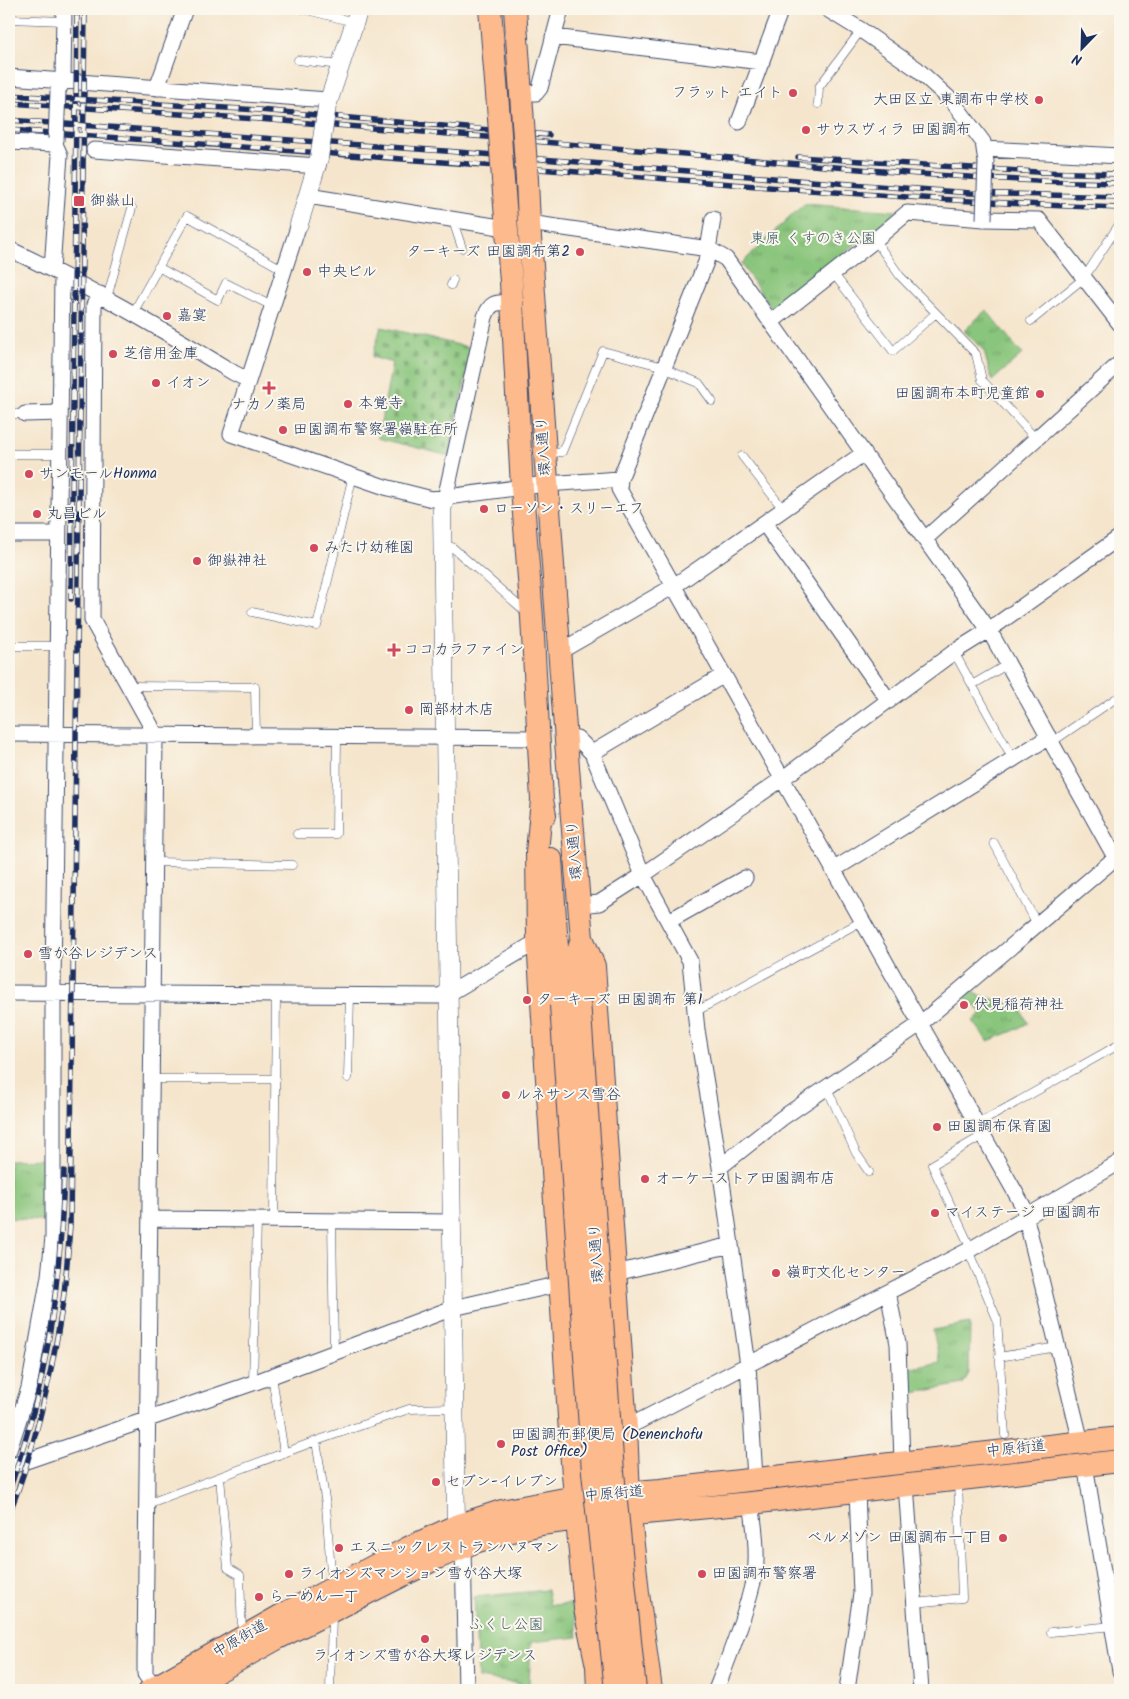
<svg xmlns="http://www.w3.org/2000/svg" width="1129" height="1699" viewBox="0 0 1129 1699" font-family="Kalam,'Klee One',sans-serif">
	<defs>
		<pattern id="cemetery-stones" width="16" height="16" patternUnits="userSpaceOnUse" patternTransform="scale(1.25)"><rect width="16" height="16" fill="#89c57b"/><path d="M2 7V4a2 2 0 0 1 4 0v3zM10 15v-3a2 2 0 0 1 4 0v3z" fill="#6fa068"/></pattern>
		<pattern id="park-tufts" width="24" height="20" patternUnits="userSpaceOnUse" patternTransform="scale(1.25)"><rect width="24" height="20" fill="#89c57b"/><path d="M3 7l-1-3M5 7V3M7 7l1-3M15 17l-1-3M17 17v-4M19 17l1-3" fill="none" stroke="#6fa068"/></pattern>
	</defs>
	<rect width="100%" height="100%" fill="#fbf7ec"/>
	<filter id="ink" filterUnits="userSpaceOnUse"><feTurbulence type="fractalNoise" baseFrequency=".02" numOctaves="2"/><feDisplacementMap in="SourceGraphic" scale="10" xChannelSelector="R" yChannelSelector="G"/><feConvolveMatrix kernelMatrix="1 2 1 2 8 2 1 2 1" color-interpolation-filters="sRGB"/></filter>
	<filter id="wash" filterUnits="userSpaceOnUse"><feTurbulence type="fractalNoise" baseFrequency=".0096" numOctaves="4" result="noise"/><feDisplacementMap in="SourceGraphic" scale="20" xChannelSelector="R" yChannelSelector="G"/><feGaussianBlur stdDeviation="1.12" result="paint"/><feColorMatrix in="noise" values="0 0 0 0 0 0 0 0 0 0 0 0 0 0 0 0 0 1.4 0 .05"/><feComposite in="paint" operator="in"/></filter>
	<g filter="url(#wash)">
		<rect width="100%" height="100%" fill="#f5e5cc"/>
		<!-- cemetery -->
		<path fill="url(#cemetery-stones)" stroke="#527a6c" d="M381,327L472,348L449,456L378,438L392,363L372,357Z"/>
		<!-- park -->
		<path fill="url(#park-tufts)" stroke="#527a6c" d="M804,204L897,211L773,310L741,264Z
			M986,310L1022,354L992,381L984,351L964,331Z
			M968,991L1007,1004L1015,999L1028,1023L1013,1031L988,1041L973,1021L982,1012L962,995Z
			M53,1159V1221L9,1218V1160Z
			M970,1323L969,1373L963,1384L908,1394L907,1369L940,1362L933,1330Z
			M547,1590L550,1605L574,1604L578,1637L531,1642L529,1685L478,1678L474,1597Z"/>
	</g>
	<g filter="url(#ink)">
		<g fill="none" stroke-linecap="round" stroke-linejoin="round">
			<defs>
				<path id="service" d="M303,9L354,22
					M9,19L64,21
					M298,60L339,65
					M818,104L819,87L861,30
					M454,220L455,227L462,248
					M875,240L900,276L976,354L982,380L1036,439
					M158,267L218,300L226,283L272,306
					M833,273L893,351L936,313
					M451,285L453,280
					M107,298L132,208
					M133,313L187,216L284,270
					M1031,321L1084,278L1120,223
					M9,414H25
					M9,454H59
					M546,454L562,452L603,351L664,367L670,371L699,383L712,401
					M742,456L783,509
					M443,548L452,547L527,613
					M252,612L317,626L353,475
					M9,646H56
					M954,652L1013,759
					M972,685L1008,664
					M129,686L255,687L256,736
					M1052,742L1115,699
					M297,834H336L337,737
					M994,843L1037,924
					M155,862L292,865
					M695,1012L862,921
					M348,1078L350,996
					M153,1079H276
					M827,1088L856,1153L869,1172
					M976,1125L1120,1044
					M274,1220L276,996
					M332,1221L334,1353
					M971,1249L932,1165L982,1136
					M968,1250L997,1319L1005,1435
					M999,1357L1057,1347
					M272,1376L284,1453
					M253,1383L257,1220
					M316,1441L326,1505L332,1586
					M220,1477L228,1568L240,1575L242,1633
					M147,1504L316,1441L409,1409L454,1408
					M915,1603L962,1598L958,1481
					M1051,1632L1113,1626
					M330,1690L332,1615"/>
				<path id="minor" d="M827,9L861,30L917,69L953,102L983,142L986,162
					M553,37L762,62
					M9,77L328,100
					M157,88L185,9
					M59,89L63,81L64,9
					M521,93H536L540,88L561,9
					M739,122L781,9
					M9,142L55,144
					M984,149L1120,156
					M94,150L318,166
					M308,196L506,228
					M529,223L709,249L726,259L989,630L1115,857
					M299,224L231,434L385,487L432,499L546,484L620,479L619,489L1023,1206L1081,1442
					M9,249C87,285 161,329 234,373L248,380
					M52,269L60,155L55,144L56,139
					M100,294L94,305L92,620L151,726L155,736C154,1043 150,1351 145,1659V1674L157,1690
					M771,322L875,240L907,213L984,219L1039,220L1120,324
					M25,414L60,413
					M620,479L706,262L713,219
					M445,499L485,317C491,301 496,303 512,302
					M764,523L889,701
					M9,534H58
					M925,539L1120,363
					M559,652L674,586L864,453
					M9,734L539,738
					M565,737L577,738L592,753L643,875L690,961L697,1030L720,1167L748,1365L755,1478
					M592,753L724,675
					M833,870L1049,737
					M579,905L599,903L643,875L782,779L954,652L989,630L1120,537
					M669,921L745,878
					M9,993L438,996L450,993L538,941
					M720,1167L782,1118L920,1024L1120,854
					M150,1219L453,1222
					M616,1273L731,1245
					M888,1292L898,1344L902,1462
					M626,1428L971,1249L1120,1162
					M9,1450L29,1388L49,1276L53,1237V985L62,275
					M1085,1465L1120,1671
					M9,1467L253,1383L453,1308L560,1284
					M906,1485L921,1690
					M463,1547L466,1690
					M716,1690C730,1655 748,1609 755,1573C758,1555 754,1522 751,1503
					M847,1690L861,1594L857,1490"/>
				<path id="tertiary" d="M327,106L359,9
					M299,224L319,158
					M445,499L442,510L456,1526"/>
				<path id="primary" d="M490,9L499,118
					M515,9L523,123
					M503,180L511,282L522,488L532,618L542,800L545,815
					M527,180L529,223C546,461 561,700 582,938L575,963L579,1000
					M542,800L537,852L538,941L572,1463L585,1609L597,1666L598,1690
					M551,859L561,1005
					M582,938L594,966L626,1428L630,1516L638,1593L651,1690
					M150,1690L282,1615L408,1548L456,1526L502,1511L575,1497L660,1490L1120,1438
					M184,1690L278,1638L437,1558L475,1542L508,1532L541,1524L571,1520L751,1503L1120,1461"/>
			</defs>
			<!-- service casing -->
			<use href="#service" stroke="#3c4a6e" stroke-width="9"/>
			<!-- minor casing -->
			<use href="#minor" stroke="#3c4a6e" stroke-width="17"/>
			<!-- tertiary casing -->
			<use href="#tertiary" stroke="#3c4a6e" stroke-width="19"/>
			<!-- primary casing -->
			<use href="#primary" stroke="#3c4a6e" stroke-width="24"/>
			<!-- service -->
			<use href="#service" stroke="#fff" stroke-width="8"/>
			<!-- minor -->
			<use href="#minor" stroke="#fff" stroke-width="15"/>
			<!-- tertiary -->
			<use href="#tertiary" stroke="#fff" stroke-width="18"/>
			<!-- primary -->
			<use href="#primary" stroke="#fcba8d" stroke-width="22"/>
			<defs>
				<path id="rail" d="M9,95L259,110L549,135
					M9,103L258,119L474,136L918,174L1036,181L1120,183
					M9,120L445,151L797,180L971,193L1120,197
					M9,130C199,143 389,157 578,172C759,186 939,202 1120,208
					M798,157L1037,172L1120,174
					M71,599L77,9
					M9,1492C21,1454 34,1415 42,1375C56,1308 62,1240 64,1171
					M9,1514C35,1448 51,1378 62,1308C66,1281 68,1253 70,1225L85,9"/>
			</defs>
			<!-- rail casing -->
			<use href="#rail" stroke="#1b2f5e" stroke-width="5.5"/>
			<!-- rail -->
			<use href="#rail" stroke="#fbf7ec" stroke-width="4" stroke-dasharray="11" stroke-linecap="butt"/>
			<defs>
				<path id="minor-bridge" d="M56,139L58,91
					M984,219L986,162"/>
				<path id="tertiary-bridge" d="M319,158L327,106"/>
				<path id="primary-bridge" d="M499,118L503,180
					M523,123L527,180
					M579,1000L613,1472L635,1690
					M561,1005L593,1472L616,1690"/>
			</defs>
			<!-- minor-bridge casing -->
			<use href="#minor-bridge" stroke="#3c4a6e" stroke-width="17" stroke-linecap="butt"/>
			<!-- tertiary-bridge casing -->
			<use href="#tertiary-bridge" stroke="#3c4a6e" stroke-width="19" stroke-linecap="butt"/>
			<!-- primary-bridge casing -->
			<use href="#primary-bridge" stroke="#3c4a6e" stroke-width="24" stroke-linecap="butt"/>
			<!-- minor-bridge -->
			<use href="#minor-bridge" stroke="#fff" stroke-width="15"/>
			<!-- tertiary-bridge -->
			<use href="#tertiary-bridge" stroke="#fff" stroke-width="18"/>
			<!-- primary-bridge -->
			<use href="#primary-bridge" stroke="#fcba8d" stroke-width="22"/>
		</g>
	</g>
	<!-- markers -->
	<g fill="#d1495b" stroke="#fbf7ec" stroke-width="2">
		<circle cx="793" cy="93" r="5"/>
		<circle cx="1039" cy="100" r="5"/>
		<circle cx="806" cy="130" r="5"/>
		<rect x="73" y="195" width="12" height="12" rx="2.5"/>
		<circle cx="580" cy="252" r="5"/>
		<circle cx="307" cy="272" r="5"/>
		<circle cx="167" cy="316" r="5"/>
		<circle cx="113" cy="354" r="5"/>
		<circle cx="156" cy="383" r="5"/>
		<path d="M266.5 380.5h5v5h5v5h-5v5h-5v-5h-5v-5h5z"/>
		<circle cx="1040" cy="394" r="5"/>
		<circle cx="348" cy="404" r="5"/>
		<circle cx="283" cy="430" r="5"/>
		<circle cx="29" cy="474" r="5"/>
		<circle cx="484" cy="509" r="5"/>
		<circle cx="37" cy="514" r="5"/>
		<circle cx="314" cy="548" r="5"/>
		<circle cx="197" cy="561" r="5"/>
		<path d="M391.5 642.5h5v5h5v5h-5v5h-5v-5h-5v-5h5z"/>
		<circle cx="409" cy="710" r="5"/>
		<circle cx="28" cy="954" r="5"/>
		<circle cx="527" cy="1000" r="5"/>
		<circle cx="964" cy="1005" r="5"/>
		<circle cx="506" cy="1095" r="5"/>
		<circle cx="937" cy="1127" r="5"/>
		<circle cx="645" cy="1179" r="5"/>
		<circle cx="935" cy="1213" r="5"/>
		<circle cx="776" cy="1273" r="5"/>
		<circle cx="501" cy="1444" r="5"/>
		<circle cx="436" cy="1482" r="5"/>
		<circle cx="1003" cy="1538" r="5"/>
		<circle cx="339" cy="1548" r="5"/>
		<circle cx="289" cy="1574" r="5"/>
		<circle cx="702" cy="1574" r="5"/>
		<circle cx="259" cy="1597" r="5"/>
		<circle cx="425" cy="1639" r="5"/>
	</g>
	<g text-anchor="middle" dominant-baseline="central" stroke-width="4" stroke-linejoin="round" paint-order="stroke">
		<!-- poi labels -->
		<g font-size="15" fill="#1b2f5e" stroke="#fbf7ec" text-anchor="start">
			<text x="783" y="93" text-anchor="end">フラット エイト</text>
			<text x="1029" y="100" text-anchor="end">大田区立 東調布中学校</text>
			<text x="816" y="130">サウスヴィラ 田園調布</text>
			<text x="90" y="201">御嶽山</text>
			<text x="570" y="252" text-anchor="end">ターキーズ 田園調布第2</text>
			<text x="317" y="272">中央ビル</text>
			<text x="177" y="316">嘉宴</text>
			<text x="123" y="354">芝信用金庫</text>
			<text x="166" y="383">イオン</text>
			<text x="1030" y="394" text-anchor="end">田園調布本町児童館</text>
			<text x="358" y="404">本覚寺</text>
			<text x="269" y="405" text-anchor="middle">ナカノ薬局</text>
			<text x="293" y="430">田園調布警察署嶺駐在所</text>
			<text x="39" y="474">サンモールHonma</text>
			<text x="494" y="509">ローソン・スリーエフ</text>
			<text x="47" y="514">丸昌ビル</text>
			<text x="324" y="548">みたけ幼稚園</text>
			<text x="207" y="561">御嶽神社</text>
			<text x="404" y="650">ココカラファイン</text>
			<text x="419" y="710">岡部材木店</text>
			<text x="38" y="954">雪が谷レジデンス</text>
			<text x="537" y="1000">ターキーズ 田園調布 第1</text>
			<text x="974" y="1005">伏見稲荷神社</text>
			<text x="516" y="1095">ルネサンス雪谷</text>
			<text x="947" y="1127">田園調布保育園</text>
			<text x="655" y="1179">オーケーストア田園調布店</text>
			<text x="945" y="1213">マイステージ 田園調布</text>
			<text x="786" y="1273">嶺町文化センター</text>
			<text x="511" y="1435">田園調布郵便局 (Denenchofu<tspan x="511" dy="17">Post Office)</tspan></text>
			<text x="446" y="1482">セブン-イレブン</text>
			<text x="993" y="1538" text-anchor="end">ベルメゾン 田園調布一丁目</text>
			<text x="349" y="1548">エスニックレストランハヌマン</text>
			<text x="299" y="1574">ライオンズマンション雪が谷大塚</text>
			<text x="712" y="1574">田園調布警察署</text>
			<text x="269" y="1597">らーめん一丁</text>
			<text x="425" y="1656" text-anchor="middle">ライオンズ雪が谷大塚レジデンス</text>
		</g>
		<!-- park labels -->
		<g font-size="15" fill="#3c5c67" stroke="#fbf7ec">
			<text x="813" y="239">東原 くすのき公園</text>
			<text x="506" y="1625">ふくし公園</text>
		</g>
		<!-- street labels -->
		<g font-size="15" fill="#1b2f5e" stroke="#fbf7ec">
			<text transform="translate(544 446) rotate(-94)">環八通り</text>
			<text transform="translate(575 850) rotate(-95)">環八通り</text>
			<text transform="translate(597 1253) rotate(-94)">環八通り</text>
			<text transform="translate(1016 1449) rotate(-6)">中原街道</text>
			<text transform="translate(614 1494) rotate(-5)">中原街道</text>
			<text transform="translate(240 1639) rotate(-30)">中原街道</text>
		</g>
	</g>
	<!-- margin -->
	<rect width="1129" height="1699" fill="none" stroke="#fbf7ec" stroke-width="30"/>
	<!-- north arrow -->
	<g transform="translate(1082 48) rotate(203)" stroke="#fbf7ec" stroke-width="4" paint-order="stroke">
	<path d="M0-4L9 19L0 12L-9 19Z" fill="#1b2f5e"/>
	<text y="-8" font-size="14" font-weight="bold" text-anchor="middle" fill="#1b2f5e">N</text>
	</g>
</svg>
